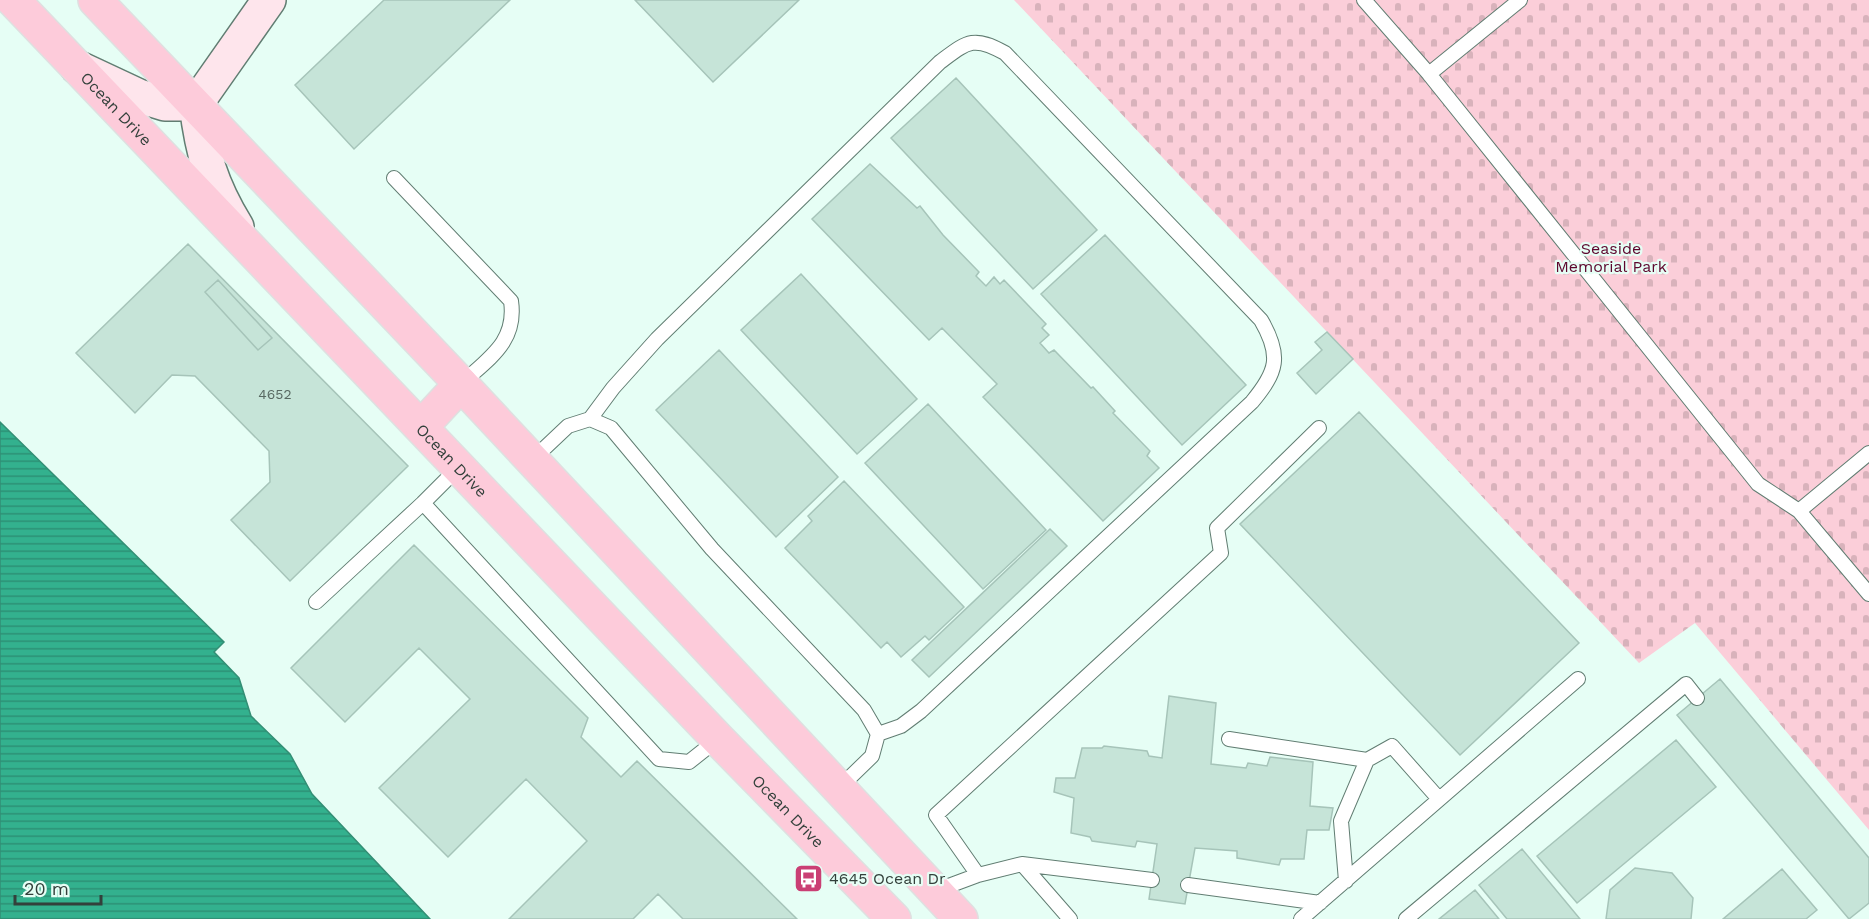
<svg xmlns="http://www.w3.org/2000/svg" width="1869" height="919" viewBox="0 0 1869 919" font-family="'Work Sans',sans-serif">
	<defs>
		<pattern id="cemetery-stones" width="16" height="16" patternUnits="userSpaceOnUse" patternTransform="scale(1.5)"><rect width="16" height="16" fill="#fbced9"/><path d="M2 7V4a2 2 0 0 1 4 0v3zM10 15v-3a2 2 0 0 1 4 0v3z" fill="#d8b2bb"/></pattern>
		<pattern id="water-rules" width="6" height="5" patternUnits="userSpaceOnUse" patternTransform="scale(1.5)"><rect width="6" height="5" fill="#33b18e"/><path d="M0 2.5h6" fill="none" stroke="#2c9175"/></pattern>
	</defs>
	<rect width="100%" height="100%" fill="#e6fef5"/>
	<!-- cemetery -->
	<path fill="url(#cemetery-stones)" d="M1014,0H1869V830L1695,623L1639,663Z"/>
	<!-- water -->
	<path fill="url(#water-rules)" stroke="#338f75" stroke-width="1.5" d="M0,422L224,642L214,652L239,678L251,716L290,754L312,794L430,919H0Z"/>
	<!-- building -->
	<path fill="#c6e4d8" stroke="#a6c4b9" stroke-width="1.5" d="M384,0H510L354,149L295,85Z
		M635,0H799L713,82Z
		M956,78L1097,230L1033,289L891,138Z
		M870,164L917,208L920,206L943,235L979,272L976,276L986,286L994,277L1000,284L1004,280L1046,324L1042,328L1049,335L1040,343L1049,353L1054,350L1091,388L1093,387L1115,411L1113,413L1150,451L1147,456L1159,468L1103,521L983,397L997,384L942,328L929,340L812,219Z
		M1105,235L1246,385L1182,445L1041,294Z
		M188,244L408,466L290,581L231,520L270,482L269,451L195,376L172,375L135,413L76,353Z
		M801,274L917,399L857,454L741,330Z
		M218,280L272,338L258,350L205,292Z
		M1327,332L1353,359L1316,394L1297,373L1322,350L1315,342Z
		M719,350L838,477L776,537L656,410Z
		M928,404L1046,530L983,589L865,463Z
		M1359,412L1579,643L1460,755L1240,524Z
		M844,481L964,607L929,640L925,636L901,657L887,642L881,648L785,548L812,521L808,516Z
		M1050,529L1067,546L929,677L912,660Z
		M414,545L588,718L581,737L621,777L637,761L797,919H683L658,894L633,919H509L587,841L526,779L448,857L379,788L470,699L419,648L345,722L291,668Z
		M1720,679L1869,858V903L1849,919L1677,715Z
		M1169,696L1216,703L1211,764L1246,768L1248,763L1267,766L1270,757L1313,762L1310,806L1333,808L1329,830H1307L1304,859H1281L1279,865L1237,858V851L1195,848L1185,904L1149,899L1157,844L1137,841L1135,847L1092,841L1090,837L1071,833L1074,798L1054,792L1056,778H1075L1082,748H1102L1104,746L1147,751L1149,756L1162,758Z
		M1676,740L1716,787L1577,903L1537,856Z
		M1522,849L1580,919H1507L1479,885Z
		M1635,868L1672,873L1693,898L1691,919H1606L1610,890Z
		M1782,869L1817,910L1806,919H1723Z
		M1475,890L1499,919H1439Z"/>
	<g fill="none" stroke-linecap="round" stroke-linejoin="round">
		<defs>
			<path id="service" d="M1364,0L1429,74L1758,484L1799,511L1869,594
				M1429,74L1520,0
				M394,178L511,301C517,342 489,358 461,384
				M590,419L613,388L657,339L940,62C967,42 973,35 1005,53L1261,320C1282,356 1277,372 1252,402L921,711L901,726L878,734
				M532,460L568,426L590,419L611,428L712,549L864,710L878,734L872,756L839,788
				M423,503L460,466
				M1799,511L1869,453
				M316,602L423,503L659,759L689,762L718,739
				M1229,739L1367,760
				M1022,864L1070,919
				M978,875L936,815L1221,553L1217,528L1319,428
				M1346,881L1341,821L1367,760L1392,746L1439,799
				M1188,885L1320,903
				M935,891L978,875L1022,864L1152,880
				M1301,919L1578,679
				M1406,919L1686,684L1697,698"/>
			<path id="secondary" d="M77,67L139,96L165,104H196
				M237,227C211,185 202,153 196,104L269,0"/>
			<g id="primary">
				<path id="s1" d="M13,0L718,739L894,919"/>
				<path d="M95,0L461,384L961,919"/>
				<path d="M422,426L461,384"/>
			</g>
		</defs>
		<!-- service casing -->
		<use href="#service" stroke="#617d72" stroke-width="16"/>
		<!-- secondary casing -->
		<use href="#secondary" stroke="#617d72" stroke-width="36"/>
		<!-- primary casing -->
		<use href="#primary" stroke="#dee0e0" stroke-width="36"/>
		<!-- service -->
		<use href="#service" stroke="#fff" stroke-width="14"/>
		<!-- secondary -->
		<use href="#secondary" stroke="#fee5ec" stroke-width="33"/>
		<!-- primary -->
		<use href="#primary" stroke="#fdcbda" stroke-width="33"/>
	</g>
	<!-- icons -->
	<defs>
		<symbol id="bus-square" viewBox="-11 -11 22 22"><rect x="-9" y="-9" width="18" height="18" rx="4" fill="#ca3f74" stroke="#e6fef5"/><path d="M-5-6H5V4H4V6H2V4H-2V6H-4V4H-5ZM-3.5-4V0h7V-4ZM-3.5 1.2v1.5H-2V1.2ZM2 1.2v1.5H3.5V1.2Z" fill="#fff"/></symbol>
	</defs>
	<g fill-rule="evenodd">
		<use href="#bus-square" x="792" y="862" width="33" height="33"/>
	</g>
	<g text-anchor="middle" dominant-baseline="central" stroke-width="4.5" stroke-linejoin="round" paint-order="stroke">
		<!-- number labels -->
		<g font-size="14" fill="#586962">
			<text x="275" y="394">4652</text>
		</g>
		<!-- street labels -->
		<g font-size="16" fill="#33403b" stroke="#e6fef5">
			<text stroke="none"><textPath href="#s1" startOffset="150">Ocean Drive</textPath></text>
			<text stroke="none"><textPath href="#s1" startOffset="636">Ocean Drive</textPath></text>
			<text stroke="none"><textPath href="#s1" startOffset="1122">Ocean Drive</textPath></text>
		</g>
		<!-- park labels -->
		<g font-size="16" fill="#5d062d" stroke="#e6fef5">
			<text x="1611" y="248">Seaside<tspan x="1611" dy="18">Memorial Park</tspan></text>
		</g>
		<!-- poi labels -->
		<g font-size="16" fill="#33403b" stroke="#e6fef5" text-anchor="start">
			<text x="829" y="878">4645 Ocean Dr</text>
		</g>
	</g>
	<!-- scale -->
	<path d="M15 895v9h86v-9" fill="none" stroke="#33403b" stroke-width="3"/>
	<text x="24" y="895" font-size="18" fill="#33403b" stroke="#e6fef5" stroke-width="4.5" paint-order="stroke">20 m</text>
</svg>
